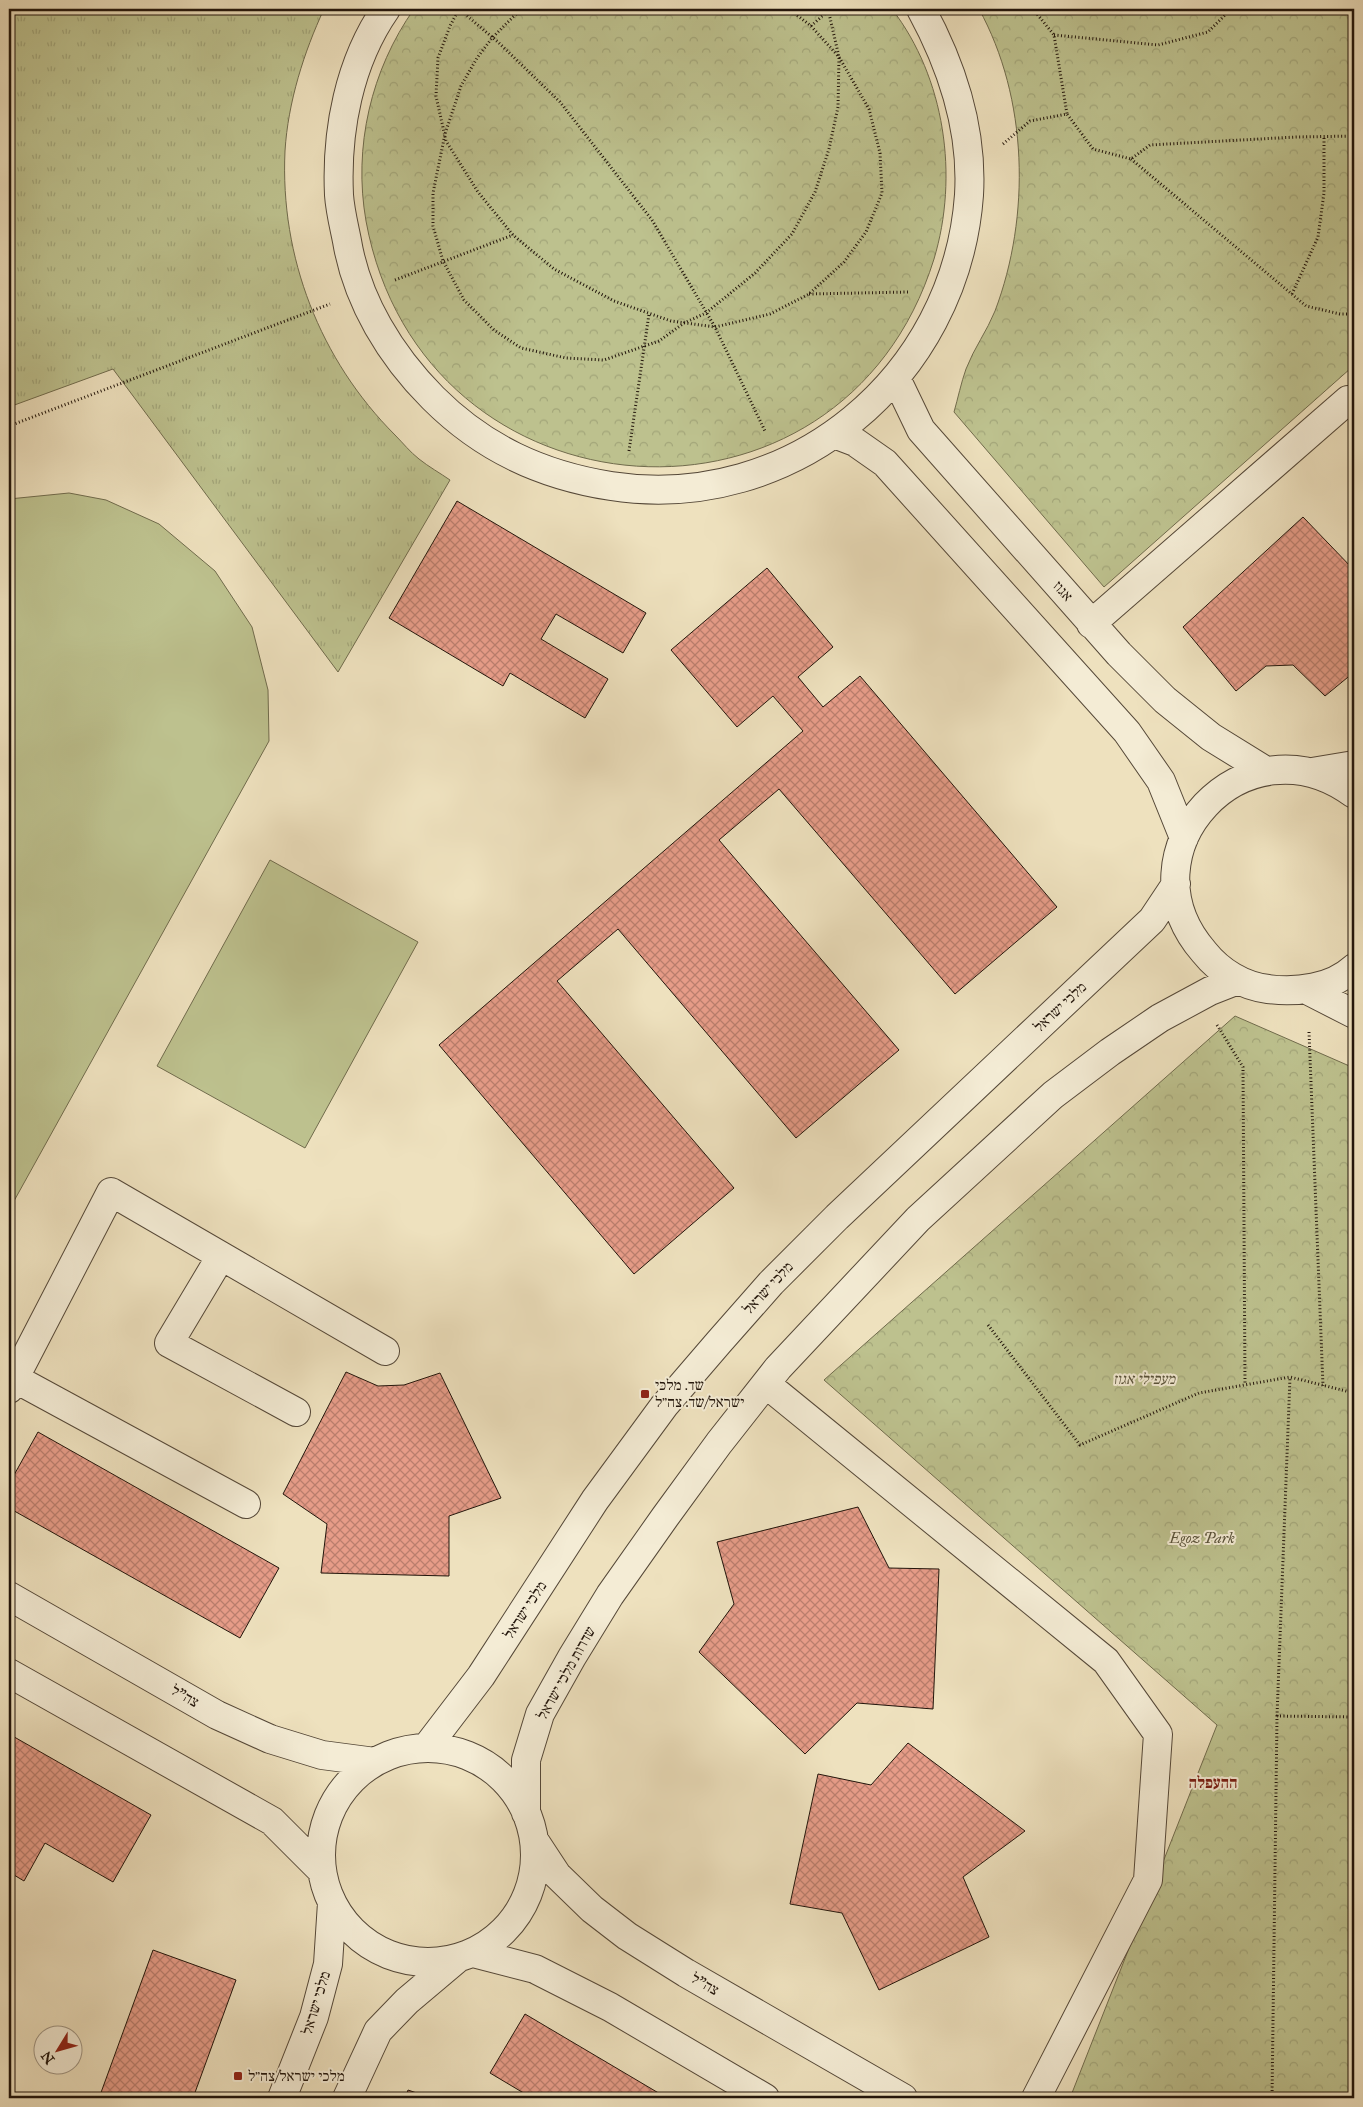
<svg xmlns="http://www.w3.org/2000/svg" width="1363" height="2107" viewBox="0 0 1363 2107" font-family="'IM FELL Great Primer','Frank Ruhl Libre',serif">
	<defs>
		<pattern id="grass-tufts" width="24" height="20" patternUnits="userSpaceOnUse" patternTransform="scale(1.25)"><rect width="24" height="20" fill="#bdc18e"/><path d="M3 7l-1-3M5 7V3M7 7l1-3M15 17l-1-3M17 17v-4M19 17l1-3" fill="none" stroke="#a2a579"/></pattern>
		<pattern id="park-crowns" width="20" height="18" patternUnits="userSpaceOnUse" patternTransform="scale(1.25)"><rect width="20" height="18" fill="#bdc18e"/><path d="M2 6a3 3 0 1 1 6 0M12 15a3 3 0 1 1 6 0" fill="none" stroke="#a2a579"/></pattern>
		<pattern id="building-cross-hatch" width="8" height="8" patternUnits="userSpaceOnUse" patternTransform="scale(1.25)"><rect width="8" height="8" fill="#e69c88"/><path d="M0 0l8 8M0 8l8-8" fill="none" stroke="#ba7e6d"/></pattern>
	</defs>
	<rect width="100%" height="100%" fill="#eee1be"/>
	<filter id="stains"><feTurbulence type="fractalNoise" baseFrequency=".004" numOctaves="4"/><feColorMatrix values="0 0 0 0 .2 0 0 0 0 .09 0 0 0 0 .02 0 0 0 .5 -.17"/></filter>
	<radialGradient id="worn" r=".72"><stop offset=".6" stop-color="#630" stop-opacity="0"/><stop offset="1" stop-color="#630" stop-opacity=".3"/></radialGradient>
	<!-- grass -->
	<path fill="url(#grass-tufts)" stroke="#706b4c" d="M9,9H324C304,52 288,102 285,151C280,257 320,360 395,435C403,443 410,452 419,459C429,467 440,473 450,480L338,672L113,369L9,407Z"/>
	<!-- park -->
	<path fill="url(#park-crowns)" stroke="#706b4c" d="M414,9H892C945,78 959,176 934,259C842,556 422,527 366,221C353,147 371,70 414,9Z
		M979,9H1354V373L1351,368L1104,587L954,412C958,398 961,383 966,369C974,348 987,331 995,311C1031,216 1028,98 979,9Z
		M1235,1016L1354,1068V2098H1070L1217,1725L824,1380Z"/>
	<!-- garden -->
	<path fill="#bdc18e" stroke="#706b4c" d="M69,493L106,500L159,524L215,571L252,627L268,690L269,741L9,1210V499Z
		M270,860L418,942L305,1148L157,1066Z"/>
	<!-- building -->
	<path fill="url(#building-cross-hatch)" stroke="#22150b" d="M457,501L646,613L623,653L556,614L541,639L608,679L585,718L510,673L503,686L389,618Z
		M1303,517L1354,570V675L1353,673L1325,696L1293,665L1266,666L1236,691L1183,627Z
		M767,568L833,647L798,677L823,707L860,676L1057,907L955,994L779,789L719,840L899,1050L796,1138L618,929L557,981L734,1188L634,1274L439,1045L803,731L773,696L737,727L671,650Z
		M346,1372L378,1386L404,1385L440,1373L501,1498L449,1516V1576L321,1573L327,1524L283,1494Z
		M38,1432L279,1568L240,1638L9,1508V1484Z
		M858,1507L889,1568L939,1569L933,1709L857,1703L805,1754L699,1652L734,1604L717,1542Z
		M9,1734L151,1815L113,1882L45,1843L24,1881L9,1872Z
		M908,1743L1025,1831L963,1877L989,1937L879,1990L842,1913L790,1904L818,1774L871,1785Z
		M153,1950L236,1980L193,2098H99Z
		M525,2014L667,2098H532L490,2073Z
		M408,2090L431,2098H405Z"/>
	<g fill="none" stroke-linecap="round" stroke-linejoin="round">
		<defs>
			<path id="minor" d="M386,9C349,62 336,131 339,195C340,210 344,226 347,241C357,301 391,356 433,398C483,448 541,475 611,486C792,514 956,377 969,195C973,129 952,66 921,9
				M896,378L921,430L1119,654L1165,700L1211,737L1266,771
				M834,434L855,442L885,463L1127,732L1161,781L1184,838
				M1091,624L1348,400
				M1312,772L1354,765
				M1354,794C1245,713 1117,852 1204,952C1220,972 1243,986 1268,989C1297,993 1332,988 1354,968
				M1307,990L1354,1014
				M221,1256L169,1343L296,1412
				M14,1378L246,1504
				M766,1384L1106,1661L1158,1734L1148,1880L1036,2098
				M9,1389L111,1192L385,1351
				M9,1596L217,1715L270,1739L322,1755L375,1762
				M9,1673L272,1821L322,1871
				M426,1748L481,1676L595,1500L664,1406L719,1342L771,1283L837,1217L1152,920L1176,884
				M321 1855a107 107 0 1 1 214 0a107 107 0 1 1-214 0Z
				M526,1813V1760L540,1714L572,1657L610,1595L665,1517L719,1443L778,1368L918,1219L1053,1095L1110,1052L1160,1018L1210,991L1238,980
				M534,1840L557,1875L592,1909L627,1936L686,1973L903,2098
				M473,1953L535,1969L610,2007L765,2098
				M282,2098L314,2017L328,1964L332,1903
				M347,2098L378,2031L407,2001L458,1958"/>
		</defs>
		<!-- minor casing -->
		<use href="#minor" stroke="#554838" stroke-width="30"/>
		<!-- path -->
		<path stroke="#22150b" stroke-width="3" stroke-dasharray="1 2.5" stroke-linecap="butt" d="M459,9L450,26L438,58L436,96L446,141L478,192L513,235L554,269L614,301L671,321L715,327L770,314L809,294L844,262L866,232L882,193L880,153L869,109L839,57L811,26L789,9
			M459,9L499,43L560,102L652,220L715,327L765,431
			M521,9L492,38L477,58L461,86L445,134L433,193V226L443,261L464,300L494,330L521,348L566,358L604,360L659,341L684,323L706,313L755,273L792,234L815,192L829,149L838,107L839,57L828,9
			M1033,9L1054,35L1067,114
			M1346,9L1354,17
			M811,26L829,10
			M1054,35L1158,45L1208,32L1231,9
			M1003,144L1030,121L1067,114L1093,149L1131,159L1150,145L1296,137L1354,136
			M1131,159L1306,306L1340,314H1354
			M395,280L513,235
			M809,294L908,292
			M1292,294L1318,237L1324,193V137
			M9,426L330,304
			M629,451L649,314
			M1217,1025L1243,1067L1245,1384
			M1309,1032L1323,1386
			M988,1325L1080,1445L1199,1393L1290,1377L1354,1393
			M1277,1716L1290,1377
			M1272,2098L1277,1716L1354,1717"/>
		<!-- minor -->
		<use href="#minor" stroke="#f4ecd5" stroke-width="28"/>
	</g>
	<!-- markers -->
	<g fill="#8f2418" stroke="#f4ecd5" stroke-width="2">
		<rect x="640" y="1389" width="10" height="10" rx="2.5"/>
		<rect x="233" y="2071" width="10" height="10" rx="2.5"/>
	</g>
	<g text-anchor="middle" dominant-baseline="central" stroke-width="4" stroke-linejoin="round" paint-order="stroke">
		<!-- street labels -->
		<g font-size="15" fill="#22150b" stroke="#f4ecd5">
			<text transform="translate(1063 591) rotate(49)">אגוז</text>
			<text transform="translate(1060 1007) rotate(-43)">מלכי ישראל</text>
			<text transform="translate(768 1288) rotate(-47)">מלכי ישראל</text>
			<text transform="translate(525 1610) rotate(-57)">מלכי ישראל</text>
			<text transform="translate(566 1673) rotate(-61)">שדרות מלכי ישראל</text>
			<text transform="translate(185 1696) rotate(30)">צה"ל</text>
			<text transform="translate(705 1984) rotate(30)">צה"ל</text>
			<text transform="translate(316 2003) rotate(-73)">מלכי ישראל</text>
		</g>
		<!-- park labels -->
		<g font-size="15" font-style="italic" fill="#585139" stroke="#f4ecd5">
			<text x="1144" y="1379">מעפילי אגוז</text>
			<text x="1202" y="1538">Egoz Park</text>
		</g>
		<!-- poi labels -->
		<g font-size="15" fill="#22150b" stroke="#f4ecd5" text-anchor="start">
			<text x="655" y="1385">שד. מלכי<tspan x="655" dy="17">ישראל/שד. צה״ל</tspan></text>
			<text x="248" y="2076">מלכי ישראל/צה״ל</text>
		</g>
		<!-- neighbourhood labels -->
		<g font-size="16" font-weight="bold" fill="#7a1f14" stroke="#f4ecd5">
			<text x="1213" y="1782">ההעפלה</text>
		</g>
	</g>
	<!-- margin -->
	<rect width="1363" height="2107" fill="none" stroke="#eee1be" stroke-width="30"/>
	<rect x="10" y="10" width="1343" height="2087" fill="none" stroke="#22150b" stroke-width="2.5"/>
	<rect x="15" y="15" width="1333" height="2077" fill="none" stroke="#22150b"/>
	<!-- north arrow -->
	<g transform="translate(58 2050) rotate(233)"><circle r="24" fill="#f4ecd5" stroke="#a09684"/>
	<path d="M0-4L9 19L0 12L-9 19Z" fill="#8f2418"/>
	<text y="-8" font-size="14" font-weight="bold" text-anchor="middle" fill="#22150b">N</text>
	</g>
	<rect width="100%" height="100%" filter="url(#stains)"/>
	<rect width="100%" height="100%" fill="url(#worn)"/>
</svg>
